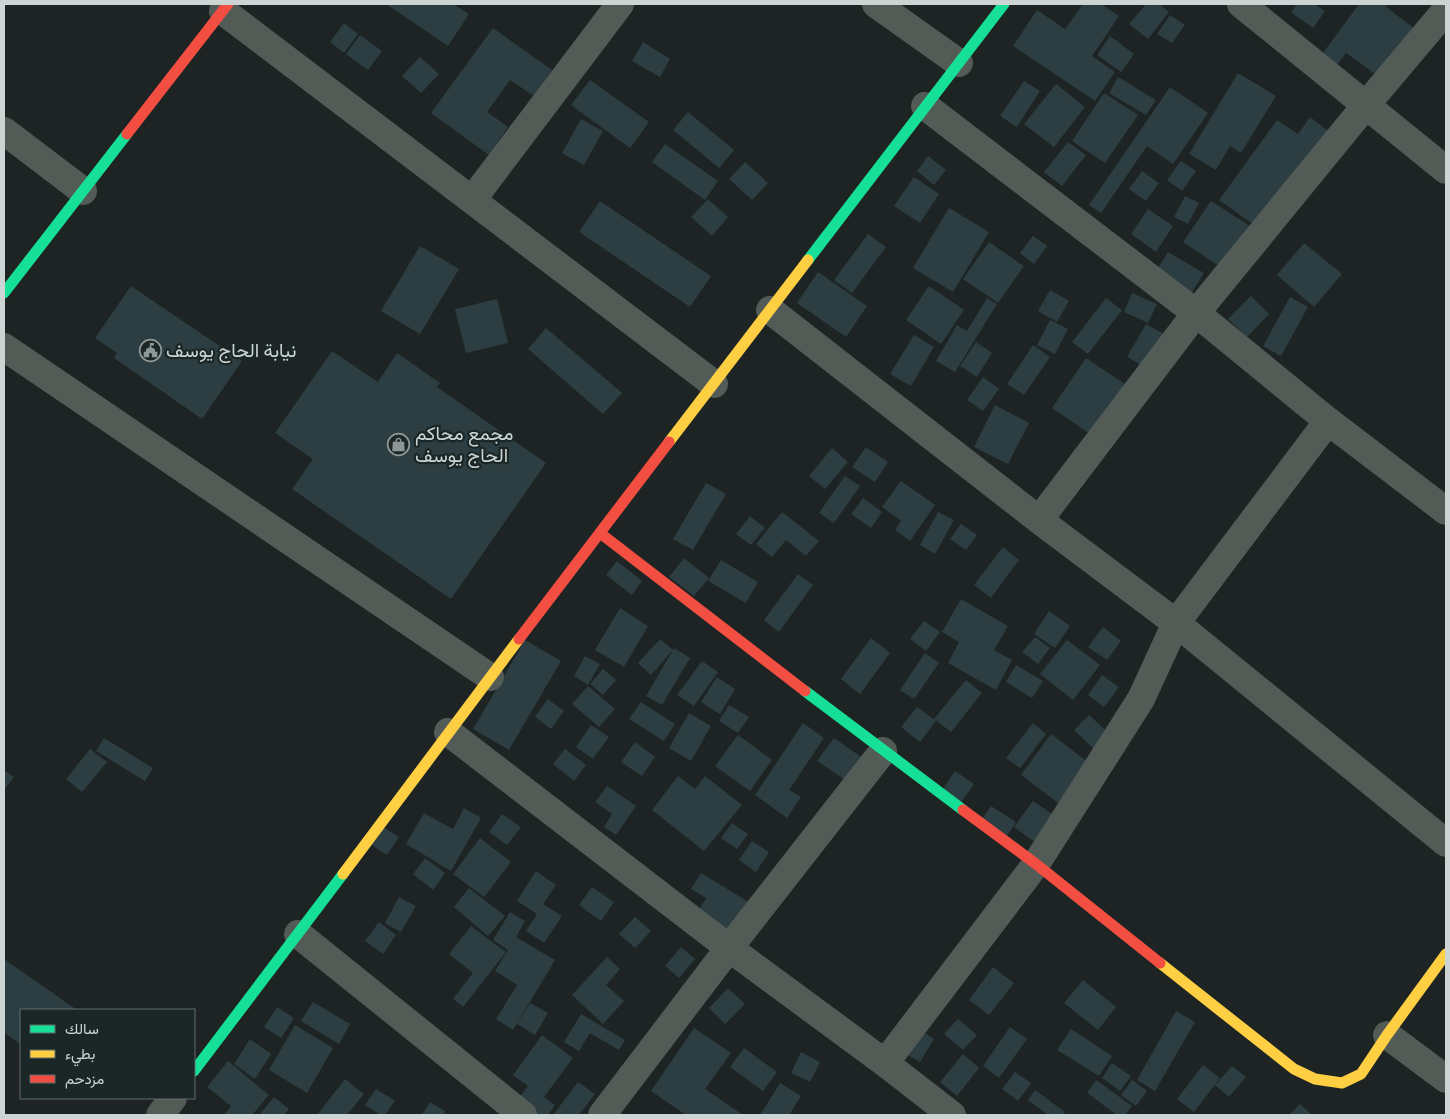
<svg xmlns="http://www.w3.org/2000/svg" width="1450" height="1119" viewBox="0 0 1450 1119" font-family="Karla,Vazirmatn,sans-serif">
	<rect width="100%" height="100%" fill="#1d2423"/>
	<!-- building -->
	<path fill="#2c3e42" d="M386,4H453L469,14L448,46Z
		M1083,4H1101L1119,16L1092,56L1115,72L1095,101L1013,46L1037,10L1065,29Z
		M1146,4H1159L1169,12L1148,39L1129,24Z
		M1297,4H1314L1325,11L1313,28L1291,12Z
		M1359,4H1388L1386,7L1414,28L1378,76L1346,53L1335,68L1320,57Z
		M1170,15L1185,25L1172,43L1157,34Z
		M344,23L358,34L344,53L330,42Z
		M493,28L552,70L534,96L510,80L487,112L508,127L489,155L431,113Z
		M360,35L382,51L368,70L346,54Z
		M1110,36L1134,54L1121,72L1097,55Z
		M643,42L670,59L660,77L632,61Z
		M420,57L439,74L421,93L402,76Z
		M1238,73L1276,96L1241,153L1230,146L1216,170L1189,154Z
		M1118,77L1156,100L1146,115L1109,93Z
		M590,80L649,122L630,148L571,105Z
		M1024,81L1040,91L1017,127L1000,116Z
		M1056,84L1085,107L1054,147L1024,124Z
		M1170,87L1208,113L1173,164L1147,146L1101,213L1089,205Z
		M1104,93L1138,115L1105,163L1072,141Z
		M688,112L734,150L719,168L673,130Z
		M1310,117L1331,133L1254,225L1219,200L1277,120L1298,134Z
		M581,119L603,131L584,165L562,153Z
		M1068,142L1086,155L1062,186L1044,172Z
		M665,144L718,181L705,200L652,162Z
		M928,156L946,170L934,185L917,171Z
		M1181,161L1196,171L1182,191L1167,180Z
		M745,162L768,183L752,200L729,179Z
		M1142,171L1159,183L1146,201L1129,189Z
		M914,177L939,194L920,223L894,206Z
		M1185,196L1199,203L1188,224L1174,217Z
		M708,199L728,217L712,236L691,217Z
		M600,201L711,276L690,307L579,232Z
		M1211,201L1250,226L1222,268L1183,242Z
		M949,208L989,232L953,292L913,268Z
		M1148,209L1173,226L1156,252L1131,234Z
		M868,234L886,247L852,293L834,280Z
		M1033,236L1047,246L1034,264L1020,253Z
		M989,242L1024,266L998,303L963,279Z
		M1304,243L1342,274L1314,307L1277,275Z
		M420,246L459,269L420,334L381,311Z
		M1168,252L1204,273L1191,294L1155,273Z
		M818,272L867,306L846,337L797,303Z
		M131,286L242,361L202,419L114,358L117,353L95,338Z
		M929,286L964,310L941,344L906,320Z
		M1050,290L1069,301L1057,322L1038,311Z
		M1132,293L1157,304L1148,323L1124,312Z
		M1251,296L1269,314L1247,337L1228,319Z
		M1290,297L1308,307L1281,356L1263,346Z
		M987,298L997,304L955,372L936,361L957,325L967,331Z
		M1106,298L1122,310L1088,354L1072,342Z
		M497,299L508,343L466,353L455,309Z
		M1050,320L1068,329L1055,354L1037,345Z
		M1146,324L1171,338L1152,371L1127,357Z
		M546,328L622,393L603,414L528,349Z
		M914,335L934,347L911,386L890,374Z
		M976,342L992,353L977,377L960,366Z
		M1033,345L1050,357L1024,395L1007,384Z
		M332,351L378,382L397,353L440,383L437,387L546,463L451,599L292,489L313,459L275,433Z
		M1086,358L1140,394L1106,445L1052,408Z
		M983,377L999,389L983,411L967,400Z
		M995,405L1029,423L1008,464L974,447Z
		M866,447L888,462L875,482L852,467Z
		M832,448L848,462L825,489L809,476Z
		M845,476L860,486L834,523L819,513Z
		M901,481L935,505L910,541L895,530L901,521L882,507Z
		M706,483L726,494L693,550L673,539Z
		M863,498L882,512L871,528L851,514Z
		M782,512L819,541L806,556L786,540L772,557L756,544Z
		M938,512L954,520L935,554L920,545Z
		M750,516L765,528L751,545L736,534Z
		M961,524L977,535L966,550L950,539Z
		M1003,547L1019,560L991,598L974,585Z
		M684,558L709,578L694,596L669,577Z
		M721,560L758,582L746,603L708,581Z
		M617,561L642,581L632,595L606,575Z
		M798,574L813,585L779,632L764,620Z
		M961,599L1008,626L994,650L1012,660L996,690L948,663L959,642L942,632Z
		M620,608L648,626L624,667L595,650Z
		M1049,611L1070,626L1055,648L1034,634Z
		M924,621L940,632L926,651L910,639Z
		M1103,627L1121,641L1107,660L1088,647Z
		M1035,637L1050,648L1038,664L1022,652Z
		M871,638L890,653L860,694L841,679Z
		M660,639L673,650L674,648L690,658L662,705L646,696L673,650L651,675L638,663Z
		M525,640L561,661L509,750L473,729Z
		M1067,640L1100,665L1073,700L1040,674Z
		M925,653L939,663L914,699L900,690Z
		M585,656L600,664L588,685L574,676Z
		M702,661L718,672L694,706L677,695Z
		M1016,665L1043,681L1032,698L1006,682Z
		M603,669L616,680L603,695L590,684Z
		M1102,675L1119,687L1104,707L1088,695Z
		M717,677L735,689L720,714L701,702Z
		M966,680L982,693L951,732L934,719Z
		M588,686L615,709L599,727L572,704Z
		M548,699L564,711L551,729L535,717Z
		M641,702L675,724L664,741L629,719Z
		M729,705L749,717L738,733L719,721Z
		M917,707L936,721L920,742L901,727Z
		M689,713L711,726L691,761L669,748Z
		M1089,715L1114,738L1099,754L1074,730Z
		M803,723L824,738L789,790L801,797L787,818L755,795Z
		M1033,723L1046,734L1020,768L1006,758Z
		M591,725L609,737L593,759L576,747Z
		M1051,734L1089,763L1058,803L1021,775Z
		M738,735L772,760L750,791L715,766Z
		M104,738L153,768L145,781L96,751Z
		M834,738L870,763L854,786L817,761Z
		M635,742L655,757L642,776L621,762Z
		M90,749L107,762L82,792L66,779Z
		M565,749L586,765L574,781L553,764Z
		M4,770L14,777L4,790Z
		M955,771L974,784L958,807L939,795Z
		M678,776L695,789L705,776L742,805L704,851L652,810Z
		M607,786L636,806L616,835L604,827L612,814L595,802Z
		M1033,801L1059,819L1039,845L1014,827Z
		M991,806L1016,822L1003,842L978,825Z
		M464,808L481,818L451,871L406,844L424,813L453,829Z
		M502,814L521,827L507,845L489,832Z
		M376,822L399,837L387,855L364,840Z
		M732,823L748,834L737,849L721,838Z
		M480,838L511,862L484,897L453,874Z
		M752,841L769,852L756,872L739,860Z
		M425,858L445,873L433,890L413,874Z
		M536,871L556,885L543,904L562,916L544,943L526,931L537,914L517,901Z
		M701,873L752,904L732,937L696,915L706,898L691,889Z
		M592,887L614,902L601,921L579,905Z
		M469,888L505,916L488,936L454,907Z
		M399,897L416,906L401,932L385,923Z
		M510,912L525,921L516,937L555,960L513,1030L496,1019L517,985L495,971L508,950L493,940Z
		M635,917L651,931L635,948L619,934Z
		M379,922L396,935L383,954L365,941Z
		M471,926L506,952L463,1007L453,999L473,973L449,954Z
		M681,947L695,959L679,978L665,966Z
		M607,957L620,969L606,985L624,1001L603,1024L572,995Z
		M4,959L77,1010H21V1045L4,1032Z
		M993,967L1014,983L989,1015L969,1000Z
		M1083,980L1116,1007L1098,1030L1064,1003Z
		M728,988L745,1004L725,1024L709,1008Z
		M313,1002L350,1024L339,1044L301,1021Z
		M530,1003L548,1013L535,1035L517,1024Z
		M277,1007L294,1018L281,1038L264,1027Z
		M1176,1011L1195,1022L1155,1091L1137,1080Z
		M581,1014L625,1040L619,1050L590,1033L579,1051L564,1042Z
		M958,1019L977,1035L963,1050L944,1034Z
		M295,1025L333,1048L307,1093L269,1070Z
		M916,1027L934,1039L920,1062L901,1051Z
		M1010,1027L1027,1039L999,1078L983,1066Z
		M694,1028L731,1053L705,1089L743,1115H686L651,1091Z
		M1071,1029L1112,1056L1099,1076L1057,1050Z
		M542,1035L573,1058L544,1097L555,1105L548,1115H526L513,1106L528,1086L513,1075Z
		M250,1039L271,1054L255,1079L234,1064Z
		M744,1048L777,1072L763,1091L730,1067Z
		M801,1052L820,1062L810,1082L791,1073Z
		M963,1054L979,1068L957,1096L940,1082Z
		M228,1061L269,1095L252,1115H224L231,1106L207,1087Z
		M1112,1063L1131,1076L1120,1091L1102,1078Z
		M1203,1065L1220,1078L1194,1112L1177,1099Z
		M1232,1066L1246,1077L1229,1097L1215,1085Z
		M1015,1072L1031,1083L1018,1101L1002,1089Z
		M345,1079L364,1094L347,1115H317Z
		M1096,1080L1132,1106L1125,1115H1117L1087,1093Z
		M1132,1080L1147,1091L1136,1106L1121,1095Z
		M578,1082L595,1094L579,1115H553Z
		M780,1083L801,1096L789,1115H760Z
		M376,1089L395,1101L385,1115H381L365,1105Z
		M1035,1090L1065,1112L1062,1115H1048L1028,1100Z
		M274,1097L289,1109L284,1115H259Z
		M430,1102L445,1111L443,1115H422Z
		M1300,1104L1312,1115H1289Z"/>
	<g fill="none" stroke-linecap="round" stroke-linejoin="round">
		<!-- street -->
		<path stroke="#535b57" stroke-width="28" d="M876,4L959,63
			M1241,4L1446,170
			M223,11L714,384
			M925,106L1196,313L1328,421L1446,511
			M4,131L83,191
			M472,200L620,4
			M770,310L1039,520L1176,623L1446,843
			M4,347L490,677
			M1039,520L1196,313L1366,105L1446,10
			M448,732L729,948L885,1063L952,1115
			M298,934L523,1115
			M1387,1035L1446,1079
			M885,1063L1036,864L1141,699L1176,623L1328,421
			M160,1115L173,1098
			M602,1115L729,948L883,751"/>
		<!-- fast -->
		<path stroke="#16e098" stroke-width="11" d="M808,260L1004,4
			M4,293L127,134
			M805,691L963,810
			M194,1071L343,874"/>
		<!-- slow -->
		<path stroke="#ffcf43" stroke-width="11" d="M669,442L808,260
			M343,874L519,639
			M1160,963L1294,1069L1315,1079L1342,1083L1361,1074L1387,1035L1446,954"/>
		<!-- jam -->
		<path stroke="#f24e42" stroke-width="11" d="M127,134L228,4
			M600,533L805,691
			M519,639L669,442
			M963,810L1036,864L1160,963"/>
	</g>
	<!-- icons -->
	<defs>
		<symbol id="civic-ring" viewBox="-11 -11 22 22"><circle r="9.5" fill="#1a2726" stroke="#8f9796" stroke-width="1.5"/><path d="M-.6-6.5H3V-4.5H.6V-3L4-1V1h2V6H-6V1h2V-1L-.6-3ZM-1.2 2.5V6h2.4V2.5Z" fill="#8f9796"/></symbol>
		<symbol id="shop-ring" viewBox="-11 -11 22 22"><circle r="9.5" fill="#1a2726" stroke="#8f9796" stroke-width="1.5"/><path d="M-5-2.5h2.3a2.7 3.5 0 0 1 5.4 0H5L5.5 6h-11ZM-1.5-2.5h3a1.5 2.3 0 0 0-3 0Z" fill="#8f9796"/></symbol>
	</defs>
	<g fill-rule="evenodd">
		<use href="#civic-ring" x="138" y="338" width="25" height="25"/>
		<use href="#shop-ring" x="386" y="432" width="25" height="25"/>
	</g>
	<g text-anchor="middle" dominant-baseline="central" stroke-width="4.5" stroke-linejoin="round" paint-order="stroke">
		<!-- poi labels -->
		<g font-size="19" fill="#ccd5d4" stroke="#1a2726" text-anchor="start">
			<text x="166" y="351">نيابة الحاج يوسف</text>
			<text x="415" y="434">مجمع محاكم<tspan x="415" dy="22">الحاج يوسف</tspan></text>
		</g>
	</g>
	<!-- border -->
	<rect width="1450" height="1119" fill="none" stroke="#ccd5d4" stroke-width="10"/>
	<!-- legend -->
	<rect x="20" y="1009" width="175" height="90" fill="#1a2726" stroke="#616d6c"/>
	<rect x="30" y="1025" width="25" height="8" fill="#16e098" stroke="#616d6c"/>
	<text x="65" y="1034" font-size="15" fill="#ccd5d4">سالك</text>
	<rect x="30" y="1050" width="25" height="8" fill="#ffcf43" stroke="#616d6c"/>
	<text x="65" y="1059" font-size="15" fill="#ccd5d4">بطيء</text>
	<rect x="30" y="1075" width="25" height="8" fill="#f24e42" stroke="#616d6c"/>
	<text x="65" y="1084" font-size="15" fill="#ccd5d4">مزدحم</text>
</svg>
